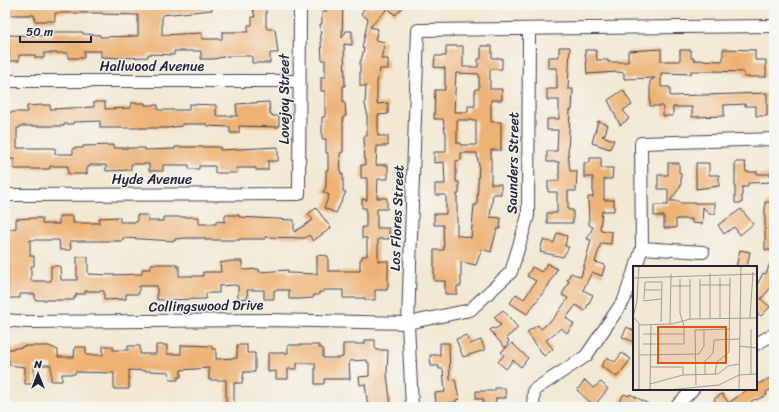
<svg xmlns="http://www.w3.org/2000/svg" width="779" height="412" viewBox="0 0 779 412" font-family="Sriracha,sans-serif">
	<rect width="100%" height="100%" fill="#f6f6f2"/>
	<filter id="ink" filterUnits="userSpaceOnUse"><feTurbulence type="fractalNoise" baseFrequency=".025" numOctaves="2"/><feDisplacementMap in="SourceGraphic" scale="8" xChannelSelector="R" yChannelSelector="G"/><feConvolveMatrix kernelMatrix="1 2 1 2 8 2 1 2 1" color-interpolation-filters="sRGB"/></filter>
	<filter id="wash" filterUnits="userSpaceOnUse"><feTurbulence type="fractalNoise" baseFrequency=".012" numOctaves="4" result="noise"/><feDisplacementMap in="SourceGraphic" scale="16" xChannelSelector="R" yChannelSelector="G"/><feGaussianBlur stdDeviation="0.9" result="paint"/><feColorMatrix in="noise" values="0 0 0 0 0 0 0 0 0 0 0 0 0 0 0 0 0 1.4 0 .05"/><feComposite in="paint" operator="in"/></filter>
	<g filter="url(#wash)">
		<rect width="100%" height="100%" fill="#f2e8d3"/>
		<g id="blocks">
			<!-- building -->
			<path fill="#eeb274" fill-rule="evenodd" d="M5,5H212V10L162,15V35L202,33V39H222V32H248V25H252V17H255L252,5H266V27L267,29H275L278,53H270V63H252V56H227L214,59H201V51H174V55L148,54V57L122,58L101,57V51H84V58H68V53H44V58H35V55H19V61H9V46H5V35L52,36V32H83V34L100,35V37L138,36V15L102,14V13H55V21H35L34,15H5Z
				M326,5H343L342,38L346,31H352V45L344,44L345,86H343V103H345L346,116L343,117V152L340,153L341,174H343V191L346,192L336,213L324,208L329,195L323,192L326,187V170H328V153H326V139H322V117H325V91H321V77H325V60H322L320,24H322V12H326Z
				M366,5L371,8L374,5H406L395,15L388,8L370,27L378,29L375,40L385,42L381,59H388V69H380L377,82V104L388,103V114L378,115V136H388V146H377L376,165H388V179H378L377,198H387V209H377V228H389V239H378V261H388V287L387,290H375V300H365V298H343V290H324V292H319V295H314L313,298L300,299H289V290H274V299H264V290H247L248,298L238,299V286L234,285L219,286V293H206V299L157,300V286H139V294H126V299L104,300V291H85V294H76V297H74V300H35V294H20V298H8V266H5L7,230L16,228V219L33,218H42V224H59V216H73V223H99V218L120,217V222H137V215H148V221H163V217H199V224H216V221L225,222V215H239V217L294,220V232L313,220L308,214L316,208L331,228L313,241L309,235L305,238L265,237V239H240V240H205V238H186L175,239V241L123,238V241H70L71,250H60L59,240H30V256H34V266H31V281H51V266H60L61,280H77V257H88V274L111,275L142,274V269H151V264H176V266H179V276H203V272H221L220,263L231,261H242V268L244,270L259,269V272L288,270V273L317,274V255L328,256V271H360V259H362V256H367V238H362V227H366V208H362V199L367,200V178H361V165H365L364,136H367V112L365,105L366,86H360V61H361L364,48H362L368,19L361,14Z
				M446,46H463V67H478V59H481V46H492V58H502V69H490V89H502V100H491V122H501V150H491V184H501V194H493L490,217L501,218L500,229H497L491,252L482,249L476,265L461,262V286H457V294H445V281H434V250H444L443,225H434V214H446V195H435V184H445L444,162L434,163V152H446V132H445L443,119H434L435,90H445V68L434,67L435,56H446ZM456,73L479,74V89H475V106H468V112H454ZM457,120H476V145H461V143H457ZM461,153H477L478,163H479L477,205H474L471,238L457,235V194H459V182H456V161L461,160Z
				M559,47H570L568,89H573L572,110H570L568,153L570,171H577L576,191H568V210H573V223H547V213H557V192H548V181H559V162H547V151H557L558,130H547V119H559V100H547V89H557V68H548V57H559Z
				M661,49V61H680V50H691V58H694V60L723,61V49L755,50V60H766V77H744V72L713,71H691V74L661,73V87H670V96L767,93V116H756V106H745V104L724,105V116L692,117V107H673V116H663V106H650V81L655,78L624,79V73L618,72L587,74L585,50H596L597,60H608V62H628V51Z
				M623,90L632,105L623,110L629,119L620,125L608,100Z
				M94,102H105V109L131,108V103H145V105H158V110H189V104L216,105V114L218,116H237L236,104L269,102L270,114H272V116H279V127L239,126V133H230V127L207,126V124H182V126L167,128H100V121L73,122V124H64V126H20V128H17V148H55V154H73V148H83V146L113,145V148H145V150L175,149V147H220V150L278,147V161H268V170H256V168H236L237,173H215V166H199V169H189V165H163V171H149V164H131V170L106,171V165H90V167H87V174H68V166H50V169H14V159H5V148H8V128H5V112H27V106L42,105H50V109L94,107Z
				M598,121L608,125L605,134L602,136L614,140L610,149L592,143Z
				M590,158H601V168H613L612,179H604V200H614V211H602L600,228L601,230L612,232L611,244L601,243L595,262L605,265L602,276L592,272L583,290L593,295L585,311L576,305L566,318L574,324L567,333L561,328L546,340L553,349L544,356L527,332L538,325L541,329L552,320L560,310L568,298L562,295L569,281L567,280L571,273L581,277L591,240L587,239L593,227L589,225L588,197H593V177H584V163H590Z
				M735,162H745L746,172H757V174H774V182L748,183V187H742V203H735Z
				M668,163H679V173H681V186L670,201H679V203H715V214H709L703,207L702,224L692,223V219H676V228H664V216H654V205H668V189H658V175H668Z
				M696,163H709V175H719V186L696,189Z
				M765,202H774V250H765Z
				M741,209L753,224L740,235L734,227L724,234L718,225Z
				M557,233L567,236L565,246L569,247L563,257L540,252L543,240L554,243Z
				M740,250L750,252L747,267H736Z
				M773,255L774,284L761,299L770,307L761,316L756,312V287L763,273L766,274Z
				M547,263L557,269L548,286L527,314L510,303L516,294L524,299L536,281L527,276L532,267L542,272Z
				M503,310L518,328L506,338L509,341L505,348L490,330L493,328L495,329L501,325L494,317Z
				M627,327L634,331V342L622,337Z
				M467,335L470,344L481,340L485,350L463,357L456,339Z
				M365,340H375V348L377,350H388L387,374L391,407H368L365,384L360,385L359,377L369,376V363L367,362V360L349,361L350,379H324V384H315V363H297V369H288V379H276V371L268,372V353H288V345H319V348H323V358H339L343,357V344H365Z
				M440,343H449L450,380L455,379L459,399L456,400V402L436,404L435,393L445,392L443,369H439V366H431L430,355H440Z
				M512,343L528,358L521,367L513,360L506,369L498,362L504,355L501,352Z
				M156,345H167V354H181V345L212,346V349H216V359L237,358V345H247V353H255V372H244L242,383H234V407H226V380H209V368L181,370V377H178V380H170L169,372L129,370V389H114V373L75,372V374H62V381H51V365H34V384H25V367L9,365V360H5V350L23,347V346H49L58,350V357H74L75,347H86V355H103V346H113V350H128V346H140V354H156Z
				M622,353L631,359L617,377L601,366L607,357L615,362Z
				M774,376V388L766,392L767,395L756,400L755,399L743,407H710L716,402L714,399L722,394L729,403L748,389H756V385Z
				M585,380L593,388L601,382L608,389L594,406L577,390Z
				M495,388H505L506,398H496L495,407H483V399H476V391H495Z
				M624,394L629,396L630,394L654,407H623L624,405L619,402Z"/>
		</g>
	</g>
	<g filter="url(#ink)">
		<use href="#blocks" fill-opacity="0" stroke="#414052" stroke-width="1"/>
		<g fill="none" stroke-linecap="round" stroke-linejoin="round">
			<defs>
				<path id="minor" d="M5,81H299
					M5,195L299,194L300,5
					M642,248L703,252
					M636,267L642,248L641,143L774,139
					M5,320L27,322L267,320L408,323L470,310L511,272L528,216L529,29
					M756,344L774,334
					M412,407L408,323L418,30L774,26
					M533,407L534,390L586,356L624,300L634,271
					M676,407L693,389"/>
			</defs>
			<!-- minor casing -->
			<use href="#minor" stroke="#414052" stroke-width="14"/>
			<!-- minor -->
			<use href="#minor" stroke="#fff" stroke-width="12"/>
		</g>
	</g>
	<g text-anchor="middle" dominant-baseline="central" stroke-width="3" stroke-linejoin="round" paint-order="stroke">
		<!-- street labels -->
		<g font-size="14" fill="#22223b" stroke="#f6f6f2">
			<text x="152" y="66">Hallwood Avenue</text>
			<text transform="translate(284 99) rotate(-90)">Lovejoy Street</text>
			<text transform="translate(513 163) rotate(-89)">Saunders Street</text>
			<text x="152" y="179">Hyde Avenue</text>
			<text transform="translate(397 218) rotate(-88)">Los Flores Street</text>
			<text transform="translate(206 306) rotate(-1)">Collingswood Drive</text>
		</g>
	</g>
	<!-- overview -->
	<g transform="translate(633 266)">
		<rect width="124" height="124" fill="#f2e8d3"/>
		<path fill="none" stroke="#9f9996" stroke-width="1" d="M0,12L124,8M67,19H97M38,20H57M12,24H28M11,33L12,16H29L28,56M10,35L28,33M0,51L6,57V124M0,51L4,35L6,0M117,52L120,6M57,53V13M67,53V13M77,53V7M87,53V12M37,58L38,8M6,59L39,58L57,53L124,52M10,68H51M10,78H51V60L47,47V13M106,80L124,82M6,89L66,88L71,80V64M18,101H50V109M72,108V95L80,87L81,74L106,73M82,108L84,96L96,86L97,12M118,108V63M106,109L124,108M17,118L50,109L85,108L95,100L106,98M63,119L62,64L97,63M106,123L108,0M17,124L18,58M35,124L86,119L106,109"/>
		<path fill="#de560e" fill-opacity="0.15" stroke="#de560e" stroke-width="2" d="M25,61H93V97H25Z"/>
		<rect width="124" height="124" fill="none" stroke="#22223b" stroke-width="2"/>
	</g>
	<!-- margin -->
	<rect width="779" height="412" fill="none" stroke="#f6f6f2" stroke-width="20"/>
	<!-- north arrow -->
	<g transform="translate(38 374)" stroke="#f6f6f2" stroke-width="3" paint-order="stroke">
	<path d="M0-3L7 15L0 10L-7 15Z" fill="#22223b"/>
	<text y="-6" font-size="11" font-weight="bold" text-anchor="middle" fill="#22223b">N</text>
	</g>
	<!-- scale -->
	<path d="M20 36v6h71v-6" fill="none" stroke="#22223b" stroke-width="2"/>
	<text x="26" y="36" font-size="12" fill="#22223b" stroke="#f6f6f2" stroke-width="3" paint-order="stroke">50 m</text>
</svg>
